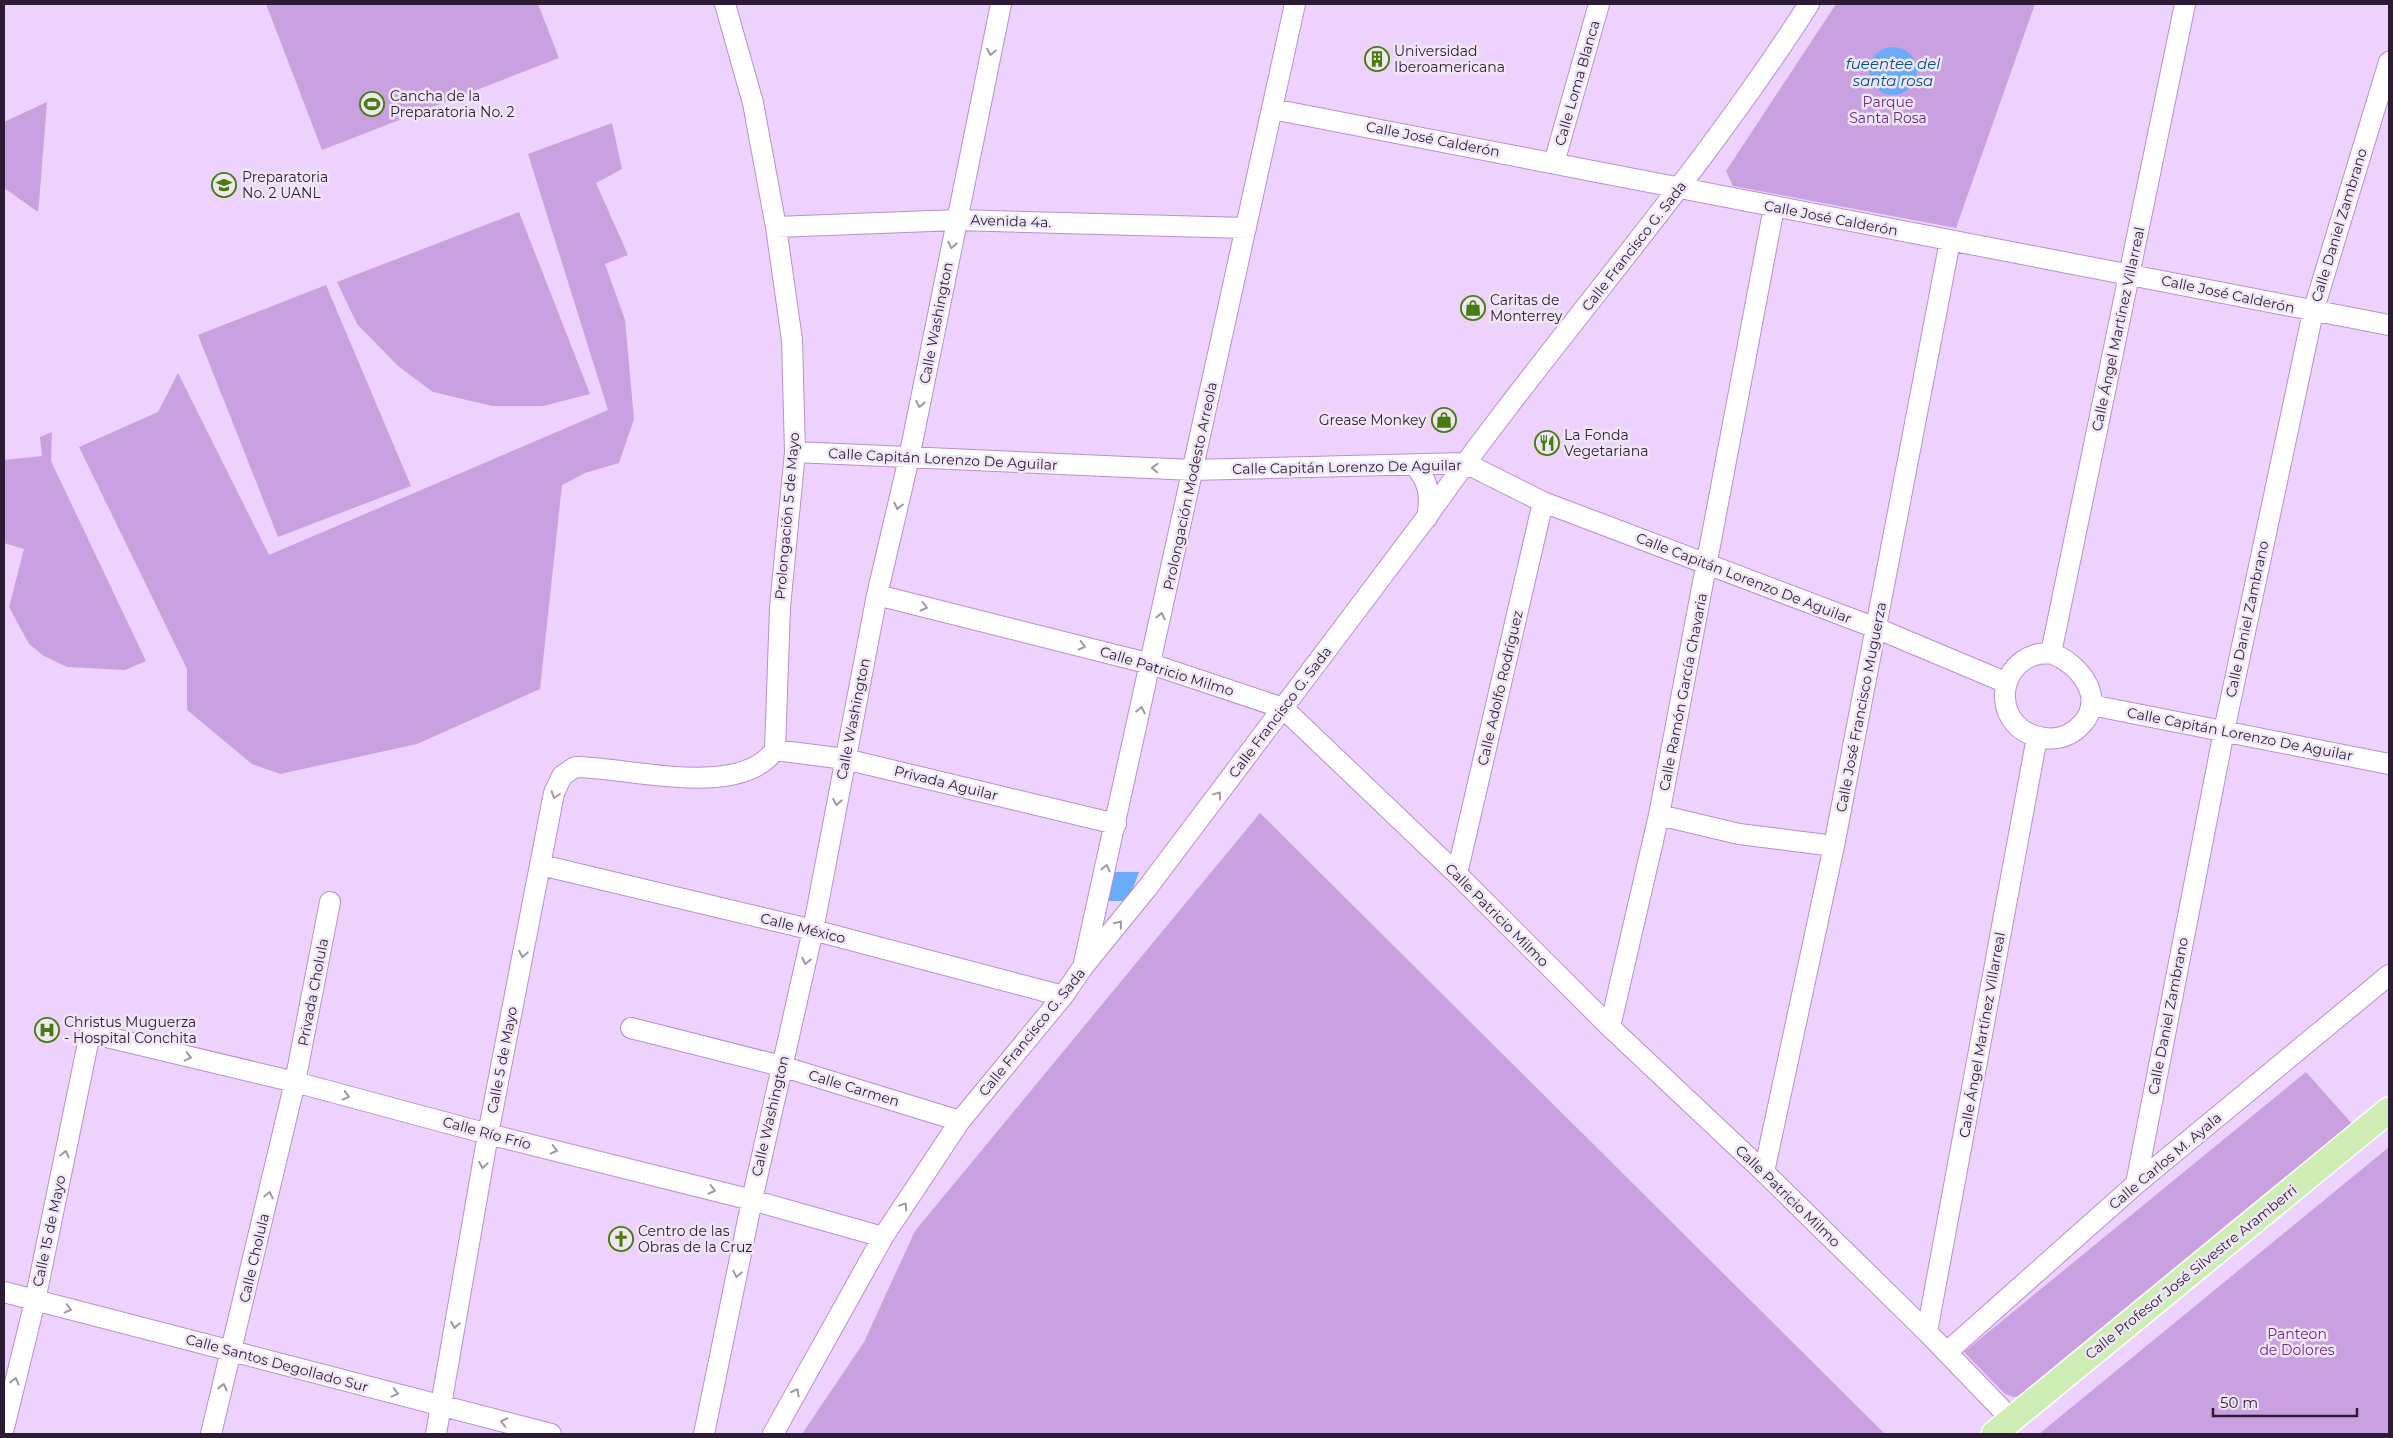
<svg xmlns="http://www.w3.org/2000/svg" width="2393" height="1438" viewBox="0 0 2393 1438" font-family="Montserrat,sans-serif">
	<rect width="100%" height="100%" fill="#edd2fd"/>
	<!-- green -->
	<path fill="#caa1e0" d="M266,4H538L559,58L322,150Z
		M1836,4H2035L1956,228L1733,186L1726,171Z
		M47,102L39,203L38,212L4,188V122Z
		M612,123L622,169L596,183L628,255L605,264L625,320L634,419L619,463L585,473L562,485L540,689L417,744L280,774L252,764L187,710V669L79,447L158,412L178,373L269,555L608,410L528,154Z
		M519,212L590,394L543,406H492L433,392L398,366L357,324L337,282Z
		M326,285L411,486L278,537L198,335Z
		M52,432L51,461L146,661L125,670L67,667L44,656L29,644L9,607L24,549L4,543V460L42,456L40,437Z
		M1260,813L1885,1434H802L864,1342L915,1231Z
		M2306,1072L2354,1126L2023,1396L2013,1397L2005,1394L1964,1352Z
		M2389,1147V1434H2039Z"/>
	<!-- water -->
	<path fill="#6aacf9" d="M1869 71a24 24 0 1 1 48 0a24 24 0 1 1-48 0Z
		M1113,872H1139L1128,901H1107Z"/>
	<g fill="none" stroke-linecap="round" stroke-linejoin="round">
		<defs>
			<path id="minor" d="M1272,109L2389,325
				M1554,163L1599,4
				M776,227L957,220L1246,228
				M795,452L1193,470L1465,463L1543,502L1876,628L2007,683
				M1414,465C1429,480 1431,497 1427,518
				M877,595L1151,664L1283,708L1457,874L1610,1027L1764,1172L1927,1332L2011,1419
				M2051,653L2185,4
				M2051,653C2078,663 2107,697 2082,724C2072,735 2059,740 2044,738C1993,731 1994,667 2035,655C2040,653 2046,654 2051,653Z
				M2091,705L2389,764
				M775,750L845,759L1116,824
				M1659,815L1739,834L1834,846
				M541,865L813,930L1063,996
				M1457,874L1543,502
				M1084,963L1295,4
				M1610,1027L1659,815L1774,207
				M631,1028L781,1066L960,1121
				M1764,1172L1834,846L1950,241
				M2136,1184L2224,731L2313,312L2389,62
				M4,1292L551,1434
				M1927,1332L2037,737
				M1947,1352L2136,1184L2389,975
				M4,1428L35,1301L90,1033L295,1082L488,1134L752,1200L883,1237
				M211,1434L295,1082L330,902
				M436,1434L488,1134L554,793L562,776L575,767C628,767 739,800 775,750L780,607L795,452L792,340L776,227L753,103L725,4
				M704,1434L752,1200L813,930L877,595L909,458L1001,4
				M773,1434L883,1237L960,1121L1063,996L1083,967L1148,887L1426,518C1549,343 1694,184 1809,4"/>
			<path id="major" d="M1994,1434L2389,1110"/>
		</defs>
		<!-- minor casing -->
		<use href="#minor" stroke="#ba8ed2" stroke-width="22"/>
		<!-- major casing -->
		<use href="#major" stroke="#fff" stroke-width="28"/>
		<!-- minor -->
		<use href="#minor" stroke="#fff" stroke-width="20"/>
		<!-- major -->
		<use href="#major" stroke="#cdedb5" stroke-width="25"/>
	</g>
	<!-- one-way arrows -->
	<defs><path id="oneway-chevron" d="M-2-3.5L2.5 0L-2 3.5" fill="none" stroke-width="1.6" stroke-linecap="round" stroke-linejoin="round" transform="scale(1.25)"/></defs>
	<g stroke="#a098a5">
		<use href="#oneway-chevron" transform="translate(991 52) rotate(101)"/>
		<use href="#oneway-chevron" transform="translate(952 245) rotate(101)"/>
		<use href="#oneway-chevron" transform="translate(920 404) rotate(101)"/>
		<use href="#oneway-chevron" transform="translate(1155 468) rotate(-178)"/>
		<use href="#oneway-chevron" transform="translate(898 506) rotate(103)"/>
		<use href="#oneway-chevron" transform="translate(924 607) rotate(14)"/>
		<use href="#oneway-chevron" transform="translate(1161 616) rotate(-78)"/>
		<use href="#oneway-chevron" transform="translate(1082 646) rotate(14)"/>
		<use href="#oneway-chevron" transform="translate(1141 710) rotate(-78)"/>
		<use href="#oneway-chevron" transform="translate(555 795) rotate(108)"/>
		<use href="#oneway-chevron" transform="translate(1218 795) rotate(-53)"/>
		<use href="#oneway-chevron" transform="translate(837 802) rotate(100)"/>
		<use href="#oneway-chevron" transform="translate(1106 868) rotate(-77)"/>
		<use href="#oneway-chevron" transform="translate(1119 924) rotate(-51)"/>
		<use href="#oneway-chevron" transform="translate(523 954) rotate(101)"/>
		<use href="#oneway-chevron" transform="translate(806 961) rotate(103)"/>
		<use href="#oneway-chevron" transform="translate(188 1057) rotate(13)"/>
		<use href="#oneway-chevron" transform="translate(346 1096) rotate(15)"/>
		<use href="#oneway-chevron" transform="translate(554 1150) rotate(14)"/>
		<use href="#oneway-chevron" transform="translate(65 1154) rotate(-78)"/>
		<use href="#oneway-chevron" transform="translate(483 1165) rotate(100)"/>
		<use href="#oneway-chevron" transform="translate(712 1190) rotate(14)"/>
		<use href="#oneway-chevron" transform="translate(269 1195) rotate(-77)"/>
		<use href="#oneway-chevron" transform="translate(904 1206) rotate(-56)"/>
		<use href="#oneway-chevron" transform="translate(737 1274) rotate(101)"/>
		<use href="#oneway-chevron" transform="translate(68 1309) rotate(14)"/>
		<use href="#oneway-chevron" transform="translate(455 1325) rotate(100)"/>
		<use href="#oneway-chevron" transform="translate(15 1381) rotate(-76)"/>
		<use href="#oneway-chevron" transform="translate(223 1387) rotate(-76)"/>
		<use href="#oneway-chevron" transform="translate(796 1392) rotate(-61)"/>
		<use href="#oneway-chevron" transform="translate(395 1393) rotate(15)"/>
		<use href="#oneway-chevron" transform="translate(504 1422) rotate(-165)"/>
	</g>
	<!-- icons -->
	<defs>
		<symbol id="building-ring" viewBox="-11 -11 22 22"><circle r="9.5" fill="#f0e7f6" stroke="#487d0e" stroke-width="1.5"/><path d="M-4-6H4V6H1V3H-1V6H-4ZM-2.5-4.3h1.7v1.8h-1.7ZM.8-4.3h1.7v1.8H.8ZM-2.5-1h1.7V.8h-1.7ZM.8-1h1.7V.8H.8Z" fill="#487d0e"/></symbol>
		<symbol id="stadium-ring" viewBox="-11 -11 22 22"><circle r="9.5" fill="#f0e7f6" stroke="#487d0e" stroke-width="1.5"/><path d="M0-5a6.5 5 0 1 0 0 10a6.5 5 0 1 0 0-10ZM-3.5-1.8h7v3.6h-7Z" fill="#487d0e"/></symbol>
		<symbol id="school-ring" viewBox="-11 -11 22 22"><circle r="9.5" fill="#f0e7f6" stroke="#487d0e" stroke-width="1.5"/><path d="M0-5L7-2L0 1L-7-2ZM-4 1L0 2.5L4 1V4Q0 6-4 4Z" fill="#487d0e"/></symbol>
		<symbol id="shop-ring" viewBox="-11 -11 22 22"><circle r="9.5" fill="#f0e7f6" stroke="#487d0e" stroke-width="1.5"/><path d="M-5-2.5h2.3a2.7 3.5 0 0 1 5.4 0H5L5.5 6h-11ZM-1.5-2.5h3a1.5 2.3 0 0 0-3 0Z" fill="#487d0e"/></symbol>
		<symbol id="restaurant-ring" viewBox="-11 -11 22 22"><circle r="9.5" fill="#f0e7f6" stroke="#487d0e" stroke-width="1.5"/><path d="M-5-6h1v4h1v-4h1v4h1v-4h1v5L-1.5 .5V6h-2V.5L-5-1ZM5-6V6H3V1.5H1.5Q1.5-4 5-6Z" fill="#487d0e"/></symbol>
		<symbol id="hospital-ring" viewBox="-11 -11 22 22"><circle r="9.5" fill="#f0e7f6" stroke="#487d0e" stroke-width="1.5"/><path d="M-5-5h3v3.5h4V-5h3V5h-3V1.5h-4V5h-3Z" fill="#487d0e"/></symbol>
		<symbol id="church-ring" viewBox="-11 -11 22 22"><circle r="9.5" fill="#f0e7f6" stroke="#487d0e" stroke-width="1.5"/><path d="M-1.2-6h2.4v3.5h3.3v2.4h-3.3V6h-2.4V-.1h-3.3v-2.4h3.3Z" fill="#487d0e"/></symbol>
	</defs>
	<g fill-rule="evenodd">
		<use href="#building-ring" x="1363" y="45" width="28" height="28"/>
		<use href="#stadium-ring" x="358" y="90" width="28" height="28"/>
		<use href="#school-ring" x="210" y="171" width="28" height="28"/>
		<use href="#shop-ring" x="1459" y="294" width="28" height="28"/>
		<use href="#shop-ring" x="1430" y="406" width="28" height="28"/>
		<use href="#restaurant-ring" x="1533" y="429" width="28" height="28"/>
		<use href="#hospital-ring" x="33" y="1016" width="28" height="28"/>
		<use href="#church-ring" x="607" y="1225" width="28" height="28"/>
	</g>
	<g text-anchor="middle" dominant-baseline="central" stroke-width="5" stroke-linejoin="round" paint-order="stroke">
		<!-- poi labels -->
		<g font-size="14" fill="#2d1b36" stroke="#f0e7f6" text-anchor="start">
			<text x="1394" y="51">Universidad<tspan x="1394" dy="16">Iberoamericana</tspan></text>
			<text x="390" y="96">Cancha de la<tspan x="390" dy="16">Preparatoria No. 2</tspan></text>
			<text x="242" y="177">Preparatoria<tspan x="242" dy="16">No. 2 UANL</tspan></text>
			<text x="1490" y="300">Caritas de<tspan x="1490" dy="16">Monterrey</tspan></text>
			<text x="1426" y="420" text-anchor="end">Grease Monkey</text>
			<text x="1564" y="435">La Fonda<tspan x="1564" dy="16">Vegetariana</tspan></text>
			<text x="64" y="1022">Christus Muguerza<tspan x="64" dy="16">- Hospital Conchita</tspan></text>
			<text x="638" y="1231">Centro de las<tspan x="638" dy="16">Obras de la Cruz</tspan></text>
		</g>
		<!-- street labels -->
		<g font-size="14" fill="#2d1b36" stroke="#f0e7f6">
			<text transform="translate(1577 83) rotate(-74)">Calle Loma Blanca</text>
			<text transform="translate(1433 139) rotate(11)">Calle José Calderón</text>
			<text transform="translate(1831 218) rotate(11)">Calle José Calderón</text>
			<text transform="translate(1011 221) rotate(2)">Avenida 4a.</text>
			<text transform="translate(2339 225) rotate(-73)">Calle Daniel Zambrano</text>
			<text transform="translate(1634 246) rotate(-52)">Calle Francisco G. Sada</text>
			<text transform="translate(2228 294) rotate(12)">Calle José Calderón</text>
			<text transform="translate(936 323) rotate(-79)">Calle Washington</text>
			<text transform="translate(2118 329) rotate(-78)">Calle Ángel Martínez Villarreal</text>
			<text transform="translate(943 459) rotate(3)">Calle Capitán Lorenzo De Aguilar</text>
			<text transform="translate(1347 467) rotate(-1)">Calle Capitán Lorenzo De Aguilar</text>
			<text transform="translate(1190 486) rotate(-78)">Prolongación Modesto Arreola</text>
			<text transform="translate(787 516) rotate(-85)">Prolongación 5 de Mayo</text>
			<text transform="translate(1744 578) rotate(21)">Calle Capitán Lorenzo De Aguilar</text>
			<text transform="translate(2247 619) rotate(-78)">Calle Daniel Zambrano</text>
			<text transform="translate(1167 671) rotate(17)">Calle Patricio Milmo</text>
			<text transform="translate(1500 688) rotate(-77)">Calle Adolfo Rodríguez</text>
			<text transform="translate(1683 692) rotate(-79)">Calle Ramón García Chavaria</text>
			<text transform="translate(1861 707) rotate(-79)">Calle José Francisco Muguerza</text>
			<text transform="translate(1280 712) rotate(-53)">Calle Francisco G. Sada</text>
			<text transform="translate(853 719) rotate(-79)">Calle Washington</text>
			<text transform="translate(2240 734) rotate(11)">Calle Capitán Lorenzo De Aguilar</text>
			<text transform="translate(946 783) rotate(14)">Privada Aguilar</text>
			<text transform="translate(1497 915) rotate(45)">Calle Patricio Milmo</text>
			<text transform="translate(803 928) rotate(14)">Calle México</text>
			<text transform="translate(313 992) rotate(-79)">Privada Cholula</text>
			<text transform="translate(2168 1016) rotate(-79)">Calle Daniel Zambrano</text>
			<text transform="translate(1032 1032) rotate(-51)">Calle Francisco G. Sada</text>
			<text transform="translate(1982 1035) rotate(-80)">Calle Ángel Martínez Villarreal</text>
			<text transform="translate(502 1060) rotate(-79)">Calle 5 de Mayo</text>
			<text transform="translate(854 1088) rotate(17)">Calle Carmen</text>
			<text transform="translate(770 1116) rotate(-77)">Calle Washington</text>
			<text transform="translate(487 1133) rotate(15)">Calle Río Frío</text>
			<text transform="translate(2165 1161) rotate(-40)">Calle Carlos M. Ayala</text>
			<text transform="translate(1788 1196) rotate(44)">Calle Patricio Milmo</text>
			<text transform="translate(49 1231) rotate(-78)">Calle 15 de Mayo</text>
			<text transform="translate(254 1258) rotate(-77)">Calle Cholula</text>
			<text transform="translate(2191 1272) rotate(-39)">Calle Profesor José Silvestre Aramberri</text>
			<text transform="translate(277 1363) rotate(15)">Calle Santos Degollado Sur</text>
		</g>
		<!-- park labels -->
		<g font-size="14" fill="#6c288b" stroke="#f0e7f6">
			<text x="1888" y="102">Parque<tspan x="1888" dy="16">Santa Rosa</tspan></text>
			<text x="2297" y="1334">Panteon<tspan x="2297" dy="16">de Dolores</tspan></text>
		</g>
		<!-- water labels -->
		<g font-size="15" font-style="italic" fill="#034e92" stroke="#f0e7f6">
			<text x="1893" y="63">fueentee del<tspan x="1893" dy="17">santa rosa</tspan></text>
		</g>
	</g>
	<!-- border -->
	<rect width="2393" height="1438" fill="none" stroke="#2d1b36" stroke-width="10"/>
	<!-- scale -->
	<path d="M2213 1408v8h144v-8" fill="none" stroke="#2d1b36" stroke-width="2.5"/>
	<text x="2220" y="1408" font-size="15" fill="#2d1b36" stroke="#f0e7f6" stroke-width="4" paint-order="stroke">50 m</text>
</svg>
